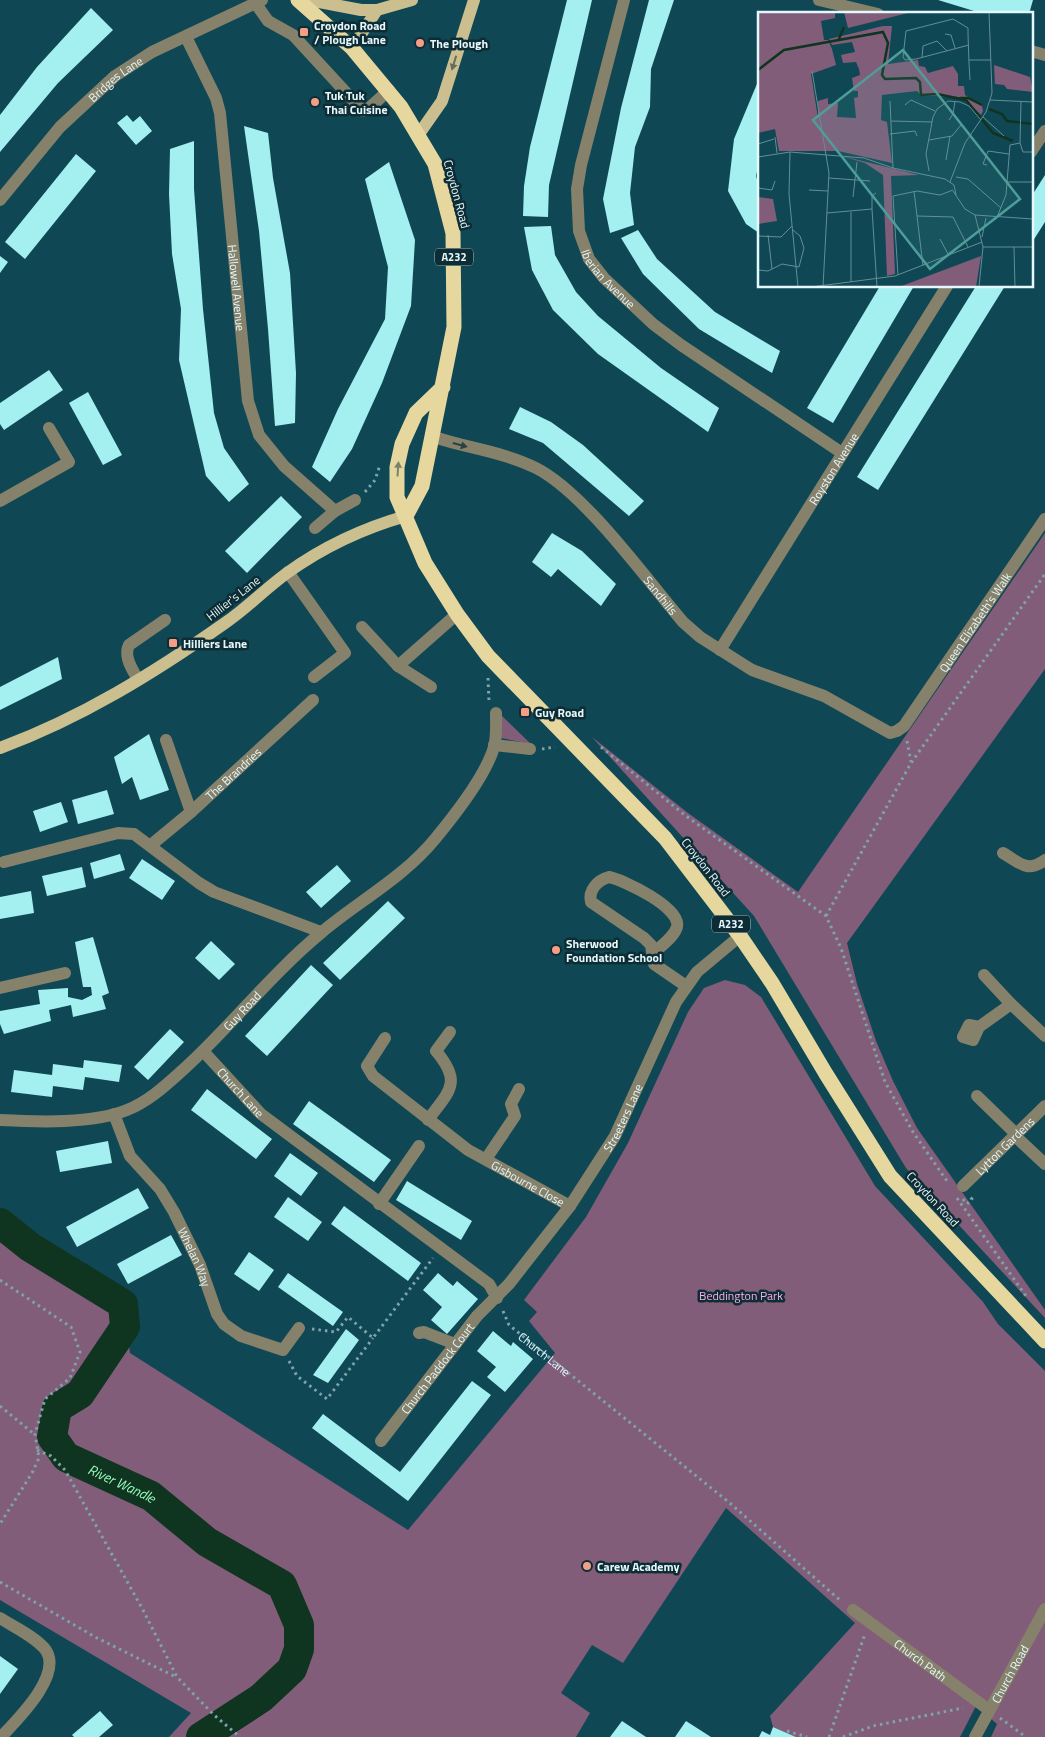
<svg xmlns="http://www.w3.org/2000/svg" width="1045" height="1737" viewBox="0 0 1045 1737" font-family="'Titillium Web',sans-serif">
	<rect width="100%" height="100%" fill="#0f4854"/>
	<!-- green -->
	<path fill="#825d79" d="M1045,533V669L847,943L857,984L876,1041L893,1081L917,1128L1045,1310V1318L906,1168L754,916L592,737L688,813L798,892Z
		M499,713L531,744L501,738Z
		M725,980L745,985L761,997L875,1186L983,1302L998,1324L1045,1371V1737H991L997,1724L976,1706L960,1737H796L773,1727L770,1716L855,1623L726,1508L623,1663L592,1645L561,1693L590,1713L576,1737H169L191,1713L0,1600V1223L30,1247L123,1304L130,1353L408,1530L555,1353L529,1321L537,1312L524,1300L586,1217L628,1143L688,1012L704,988Z"/>
	<g fill="none" stroke-linecap="round" stroke-linejoin="round">
		<!-- river -->
		<path stroke="#0f341f" stroke-width="30" id="s1" d="M0,1223L30,1247L123,1304L125,1327L80,1394L57,1408L52,1437L66,1457L151,1496L207,1542L282,1585L299,1625V1649L292,1669L261,1698L201,1737"/>
	</g>
	<!-- building -->
	<path fill="#a4efef" d="M567,0H592L549,185L548,217L523,216L524,186L530,147Z
		M649,0H674L651,69L650,107L635,147L630,193L634,225L610,233L603,199L621,108Z
		M938,0H1033L1029,14H984Z
		M91,8L113,30L58,83L0,152V115L37,67Z
		M759,79V162L756,176L759,186V233L746,224L728,191L734,139Z
		M127,115L133,122L140,116L152,131L136,145L117,123Z
		M244,126L268,133L273,178L290,273L296,373L295,423L275,426L268,329L259,231Z
		M194,141V189L203,309L214,413L224,448L249,484L229,502L206,476L179,360L181,309L172,254L169,194L170,149Z
		M76,154L96,171L25,259L5,242Z
		M389,162L415,240L411,306L382,383L352,449L330,482L312,467L338,409L385,319L388,267L365,179Z
		M1045,175V222L1031,244V197Z
		M551,226L555,255L576,292L598,316L661,368L719,408L708,432L598,354L553,310L532,270L524,227Z
		M638,230L657,259L715,312L780,351L772,373L699,329L643,274L621,238Z
		M0,256L8,262L0,273Z
		M880,286H914L833,423L807,408Z
		M976,286H1005L878,490L857,477Z
		M49,370L63,390L4,430L0,424V403Z
		M88,392L122,455L103,465L69,403Z
		M520,407L551,422L583,445L644,501L629,516L543,443L509,429Z
		M281,496L302,517L247,573L225,551Z
		M552,533L582,551L616,584L601,606L558,569L551,577L532,562Z
		M58,657L62,679L0,710V687Z
		M149,734L169,790L140,800L132,777L122,784L114,757Z
		M107,790L114,814L78,824L72,800Z
		M61,802L68,822L40,832L33,811Z
		M120,854L125,870L94,879L90,863Z
		M142,859L175,881L162,900L129,878Z
		M337,865L351,881L321,908L306,892Z
		M82,867L86,887L47,896L42,876Z
		M31,891L34,913L0,919V897Z
		M388,901L405,918L340,980L323,963Z
		M93,937L109,993L102,996L106,1009L73,1017L71,1005L49,1010L51,1021L4,1034L0,1024V1011L40,1004L38,990L68,988V997L82,1000L92,995L91,987H83L75,942Z
		M211,941L235,964L219,980L195,958Z
		M311,965L333,985L267,1056L245,1036Z
		M170,1029L184,1042L148,1080L134,1067Z
		M84,1060L122,1065L119,1082L85,1077L83,1090L53,1086L52,1097L11,1092L14,1070L52,1075L53,1064L83,1068Z
		M207,1089L272,1139L256,1159L191,1110Z
		M309,1101L391,1160L374,1182L293,1124Z
		M108,1141L112,1163L60,1172L56,1151Z
		M290,1153L318,1173L301,1196L274,1176Z
		M407,1181L472,1221L461,1240L396,1200Z
		M138,1188L149,1208L77,1247L66,1227Z
		M288,1197L322,1222L308,1241L274,1217Z
		M344,1206L421,1263L408,1281L331,1224Z
		M171,1235L182,1255L128,1284L117,1264Z
		M249,1252L274,1270L259,1291L234,1274Z
		M288,1273L343,1312L333,1326L278,1287Z
		M438,1273L453,1286L457,1281L478,1299L447,1334L431,1320L442,1307L423,1290Z
		M346,1329L359,1340L328,1383L313,1375Z
		M493,1331L511,1346L513,1342L533,1359L505,1392L487,1377L496,1367L477,1351Z
		M472,1381L491,1395L408,1501L312,1428L323,1414L400,1472Z
		M0,1656L18,1669L0,1694Z
		M100,1711L113,1725L99,1737H74L72,1735Z
		M622,1721L646,1737H610Z
		M686,1721L711,1737H675Z
		M773,1727L796,1737H759L762,1731L770,1735Z"/>
	<g fill="none" stroke-linecap="round" stroke-linejoin="round">
		<!-- path -->
		<g stroke="#7da3ab" stroke-width="3" stroke-dasharray="2.5 4" stroke-linecap="butt">
			<path d="M365,492L375,480L380,465"/>
			<path d="M488,678L489,701"/>
			<path d="M907,741L911,762"/>
			<path d="M601,747L686,816L826,916L841,948L885,1082L913,1132L949,1184"/>
			<path d="M542,749L555,747"/>
			<path d="M826,916L911,763L1045,574"/>
			<path d="M957,1198L1028,1299"/>
			<path d="M963,1199L967,1204L972,1199L970,1197"/>
			<path d="M0,1280L71,1327L80,1352L70,1378L45,1399L35,1434L39,1458L32,1473L0,1524"/>
			<path id="s2" d="M503,1311L509,1325L731,1504L842,1602"/>
			<path d="M312,1329L336,1332L348,1317L373,1338L433,1258"/>
			<path d="M289,1361L297,1376L327,1399L373,1338"/>
			<path d="M0,1406L34,1434"/>
			<path d="M37,1450L51,1456L65,1470L143,1610L177,1677L214,1715L240,1737"/>
			<path d="M0,1582L97,1638L176,1677"/>
			<path d="M1000,1718L1026,1737"/>
			<path d="M787,1731L807,1737"/>
			<path d="M829,1737L865,1634"/>
			<path d="M843,1737L873,1726L963,1708"/>
		</g>
		<!-- minor -->
		<g stroke="#86816a" stroke-width="12">
			<path id="s3" d="M624,0L581,165L577,189L579,231L589,259L604,278L653,324L681,345L842,453"/>
			<path d="M819,0L878,14"/>
			<path d="M256,4L268,21L293,35L363,111L367,110L389,90"/>
			<path id="s4" d="M186,37L216,98L220,113L248,401L259,435L284,466L335,511"/>
			<path d="M1031,51L1045,55"/>
			<path d="M1031,152L1045,131"/>
			<path id="s5" d="M0,200L60,127L115,76L152,52L262,0"/>
			<path id="s6" d="M434,437C467,448 504,452 536,468C585,493 646,579 683,622L700,637L752,670L824,696L890,733L897,731L904,726L1045,519"/>
			<path d="M0,501L69,462L49,428"/>
			<path d="M315,528L335,511L355,500"/>
			<path d="M288,572L345,653L314,677"/>
			<path d="M362,627L398,666L431,687"/>
			<path id="s7" d="M720,650L947,286"/>
			<path d="M398,666L457,614"/>
			<path d="M138,680C133,670 123,657 129,645L165,620"/>
			<path d="M166,740L191,812"/>
			<path d="M494,745L530,749"/>
			<path id="s8" d="M151,845L191,812L313,700"/>
			<path d="M1003,853C1020,863 1027,873 1045,860"/>
			<path d="M4,862L118,833L134,834L199,883L214,892L321,932"/>
			<path d="M654,953C661,946 674,937 677,927C682,908 624,880 609,877C598,880 588,890 591,902L644,938L651,945L654,964L686,986"/>
			<path d="M984,975L1011,1004L1045,1036"/>
			<path d="M0,988L65,973"/>
			<path d="M979,1027L969,1025L963,1037L973,1040L979,1027L1011,1004"/>
			<path id="s9" d="M385,1038L367,1066L373,1076L468,1150L570,1206"/>
			<path id="s10" d="M203,1051L261,1114L489,1284L497,1298"/>
			<path d="M977,1096L1016,1134"/>
			<path id="s11" d="M114,1114L130,1156L160,1189L174,1212L200,1265L217,1314L224,1324L241,1336L283,1350L299,1328"/>
			<path id="s12" d="M0,1120C38,1122 92,1124 127,1110C150,1101 168,1083 185,1068C232,1025 272,973 322,932C359,901 404,877 435,839C454,816 486,775 494,747C497,736 496,725 496,713"/>
			<path d="M428,1120C449,1091 463,1083 436,1051L450,1032"/>
			<path d="M1015,1136L1045,1164"/>
			<path d="M486,1159L515,1116L511,1104L519,1089"/>
			<path id="s13" d="M963,1186L1045,1106"/>
			<path d="M379,1204L419,1146"/>
			<path d="M419,1333L424,1332L455,1344"/>
			<path id="s14" d="M381,1441L477,1316L509,1284L570,1206L615,1136L676,1002L697,972L740,936"/>
			<path id="s15" d="M853,1610L989,1710"/>
			<path d="M0,1618C14,1627 34,1636 45,1649C64,1674 18,1719 1,1737"/>
			<path id="s16" d="M975,1737L1045,1609"/>
		</g>
		<!-- major -->
		<path stroke="#cbbf90" stroke-width="12" d="M309,0L361,10H377
			M352,48L377,10L412,0
			M419,134L442,101L474,0
			M0,748C81,718 154,673 225,623C247,608 265,589 287,573C323,547 364,528 406,516"/>
		<!-- highway -->
		<path stroke="#e6d79f" stroke-width="15" d="M298,0L352,48L401,107L435,164L453,233L454,327L422,486L406,516
			M443,387L416,413L402,444L397,467V497L425,563L457,614L488,656L665,838L740,936L772,983L826,1074L890,1176L1045,1341"/>
	</g>
	<!-- one-way arrows -->
	<defs><path id="oneway-solid" d="M-6-.8H1V-3.2L6.5 0L1 3.2V.8H-6Z" transform="scale(1.25)"/></defs>
	<use fill="#636e5d" href="#oneway-solid" transform="translate(454 63) rotate(107)"/>
	<use fill="#2c4141" href="#oneway-solid" transform="translate(460 445) rotate(15)"/>
	<use fill="#7a8269" href="#oneway-solid" transform="translate(398 469) rotate(-86)"/>
	<!-- markers -->
	<g fill="#f49e88" stroke="#0e2c33" stroke-width="2">
		<rect x="299" y="27" width="10" height="10" rx="2.5"/>
		<circle cx="420" cy="43" r="5"/>
		<circle cx="315" cy="102" r="5"/>
		<rect x="168" y="638" width="10" height="10" rx="2.5"/>
		<rect x="520" y="707" width="10" height="10" rx="2.5"/>
		<circle cx="556" cy="950" r="5"/>
		<circle cx="587" cy="1566" r="5"/>
	</g>
	<g text-anchor="middle" dominant-baseline="central" stroke-width="5" stroke-linejoin="round" paint-order="stroke">
		<!-- shield labels -->
		<g fill="#0e2c33" stroke="#a4bbc0" stroke-width="1">
			<rect x="435" y="248.5" width="38" height="17" rx="4"/>
			<rect x="712" y="915.5" width="38" height="17" rx="4"/>
		</g>
		<g font-size="11" font-weight="bold" fill="#e4f8fd">
			<text x="454" y="257">A232</text>
			<text x="731" y="924">A232</text>
		</g>
		<!-- poi labels -->
		<g font-size="12" font-weight="bold" fill="#e4f8fd" stroke="#0e2c33" text-anchor="start">
			<text x="314" y="25">Croydon Road<tspan x="314" dy="14">/ Plough Lane</tspan></text>
			<text x="430" y="43">The Plough</text>
			<text x="325" y="95">Tuk Tuk<tspan x="325" dy="14">Thai Cuisine</tspan></text>
			<text x="183" y="643">Hilliers Lane</text>
			<text x="535" y="712">Guy Road</text>
			<text x="566" y="943">Sherwood<tspan x="566" dy="14">Foundation School</tspan></text>
			<text x="597" y="1566">Carew Academy</text>
		</g>
		<!-- street labels -->
		<g font-size="12" fill="#e4f8fd" stroke="#0e2c33">
			<text stroke="none"><textPath href="#s5" startOffset="168">Bridges Lane</textPath></text>
			<text transform="translate(457 194) rotate(75)">Croydon Road</text>
			<text stroke="none"><textPath href="#s3" startOffset="294">Iberian Avenue</textPath></text>
			<text stroke="none"><textPath href="#s4" startOffset="259">Hallowell Avenue</textPath></text>
			<text stroke="none"><textPath href="#s7" startOffset="214">Royston Avenue</textPath></text>
			<text stroke="none"><textPath href="#s6" startOffset="286">Sandhills</textPath></text>
			<text transform="translate(233 598) rotate(-38)">Hillier's Lane</text>
			<text stroke="none"><textPath href="#s6" startOffset="699">Queen Elizabeth's Walk</textPath></text>
			<text stroke="none"><textPath href="#s8" startOffset="109">The Brandries</textPath></text>
			<text transform="translate(706 867) rotate(52)">Croydon Road</text>
			<text stroke="none"><textPath href="#s12" startOffset="281">Guy Road</textPath></text>
			<text stroke="none"><textPath href="#s10" startOffset="56">Church Lane</textPath></text>
			<text stroke="none"><textPath href="#s14" startOffset="405">Streeters Lane</textPath></text>
			<text stroke="none"><textPath href="#s13" startOffset="58">Lytton Gardens</textPath></text>
			<text stroke="none"><textPath href="#s9" startOffset="234">Gisbourne Close</textPath></text>
			<text transform="translate(933 1199) rotate(47)">Croydon Road</text>
			<text stroke="none"><textPath href="#s11" startOffset="166">Whelan Way</textPath></text>
			<text stroke="none"><textPath href="#s2" startOffset="61">Church Lane</textPath></text>
			<text stroke="none"><textPath href="#s14" startOffset="92">Church Paddock Court</textPath></text>
			<text stroke="none"><textPath href="#s15" startOffset="84">Church Path</textPath></text>
			<text stroke="none"><textPath href="#s16" startOffset="72">Church Road</textPath></text>
		</g>
		<!-- park labels -->
		<g font-size="12" fill="#fdabea" stroke="#0e2c33">
			<text x="741" y="1295">Beddington Park</text>
		</g>
		<!-- water labels -->
		<g font-size="14" font-style="italic" fill="#9bfbbe" stroke="#0e2c33">
			<text stroke="none"><textPath href="#s1" startOffset="394">River Wandle</textPath></text>
		</g>
	</g>
	<!-- overview -->
	<g transform="translate(758 12)">
		<rect width="275" height="275" fill="#0f4854"/>
		<path d="M0,0H77V6L63,9L66,28H70L74,37L78,53L53,62L60,106V89L70,86V92L80,91L79,105L98,106L96,86L100,85V79H96L94,66L102,63L101,57L98,50L85,51L83,43L97,40L94,30L74,33L71,27L125,14H134L130,52L160,48L161,54L167,55L170,61L195,54L200,62V74H206L207,83L224,94L225,99L223,103L206,86L163,83L159,79L124,83L123,108L129,110L134,151L80,139H21L17,117L0,121ZM86,0H154L90,16ZM236,53L272,65L275,80L249,77L246,73L237,72ZM80,143L161,163L133,164L137,262L129,264L125,163L107,151ZM0,185L15,187L19,209L0,212ZM223,244L218,275H141Z" fill="#825d79"/>
		<path fill="none" stroke="#0f341f" stroke-width="2.5" d="M80,29L86,15M0,58L26,38L125,20L130,31L124,63L127,67L158,66L162,70L163,83L179,82L208,88L235,121L255,129M202,86H210L224,93M231,97L244,102L249,109L275,112"/>
		<path fill="none" stroke="#648e98" stroke-width="1" d="M187,22L193,23L197,36M211,33L158,47L147,48L145,45L148,19L195,7L210,16V22L211,51L212,68M164,46L165,34L179,29L189,39M211,48H233M54,59L71,161L65,275M232,88L275,90M132,89L135,156M263,89L262,131L265,140H275M147,93L153,88L177,99M225,105L246,124M191,108L195,102L197,89M133,109L174,110M132,122L157,119L159,124M17,125L19,141M171,128L194,124L203,113M0,132L16,127M32,140L31,182L40,275M0,145L32,140L106,146L135,156L187,167L196,173L198,183M188,148L192,124M229,153L225,152L230,139L251,142M171,159L168,142L175,105L179,97L190,89L202,90L211,94L223,108M198,165L210,167L243,196M71,166L112,169M192,170L207,131L228,100L234,81L231,0M248,170H275M0,176L14,178L17,169M51,178L70,179M156,179L165,254M195,179L207,197L217,203L275,207M118,181L114,184V197L119,275M95,185L99,150M69,201L114,197M217,203L225,235L221,275M159,204L195,205L210,235M239,205L248,183L252,133L262,131M10,223L14,257M0,224L23,225L34,214M224,225L228,206M182,227L190,242M225,235H275M256,235L257,275M0,258L10,259L24,252L41,255L46,236L42,224L35,218M140,263L135,184L159,179L182,183L195,178M93,270V200M53,275L137,264L224,230"/>
		<path fill="#4f9d99" fill-opacity="0.15" stroke="#4f9d99" stroke-width="2.5" d="M145,38L262,187L172,257L55,108Z"/>
		<rect width="275" height="275" fill="none" stroke="#e4f8fd" stroke-width="2.5"/>
	</g>
</svg>
